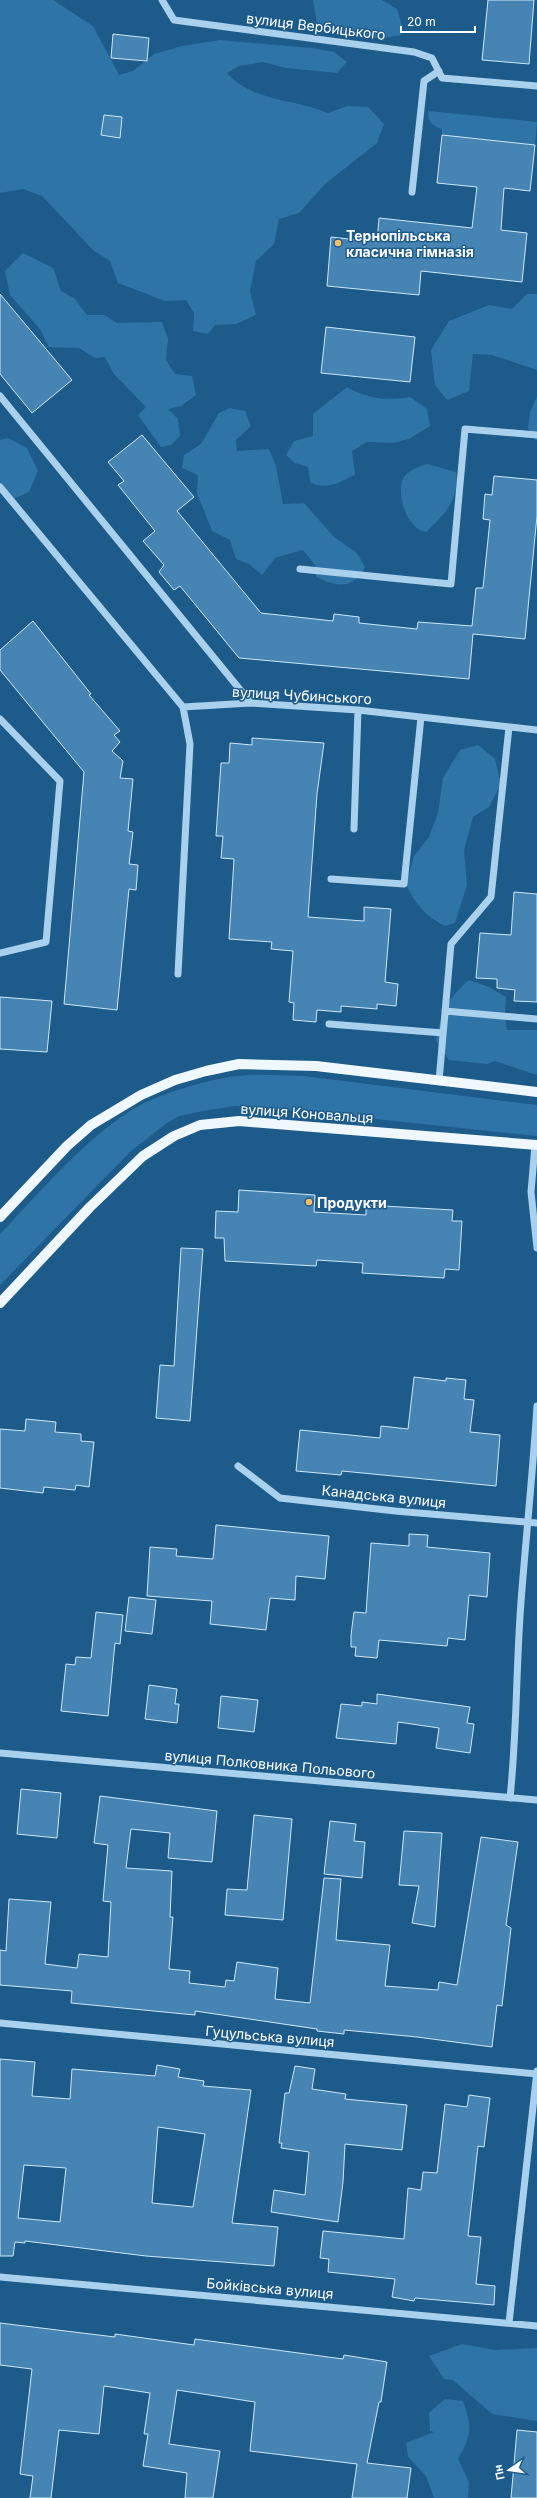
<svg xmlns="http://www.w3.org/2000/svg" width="537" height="2498" viewBox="0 0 537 2498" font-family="Inter,sans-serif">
	<rect width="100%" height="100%" fill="#1d5b8b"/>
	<!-- green -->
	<path fill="#2e74a7" d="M0,0H53L93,26L119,75L133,71L154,54L182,46L220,40L312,48L334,52L347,62L337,73L286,68L263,62L239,66L227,73C251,101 295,99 328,113L347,106L368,107L384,124L377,143L325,184L299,213L279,219L274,244L256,261L250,291L256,315L236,324L215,325L208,334L193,331L194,313L186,300L165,301L118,283L110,261L93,250L42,196L23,189L0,193Z
		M313,0H382L397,9L402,25L401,35C372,41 344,38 317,24Z
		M429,111L537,122L535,145L442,135V129C433,126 426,122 429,111Z
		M23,253L53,268L61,291L74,298L87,315H104L117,323L162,322L168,339L166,360L175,374L192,376L196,395L181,406L168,409L178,419L180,436L171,445L161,447L138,415L146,407L114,374L105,357L95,358L79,348L49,347L40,329L10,295L5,271Z
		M527,294H537V370L492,355L473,354L469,391L447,400L435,385L431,350L449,321L489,305L512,309Z
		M347,387C368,399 387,401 410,397L427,409L430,426L409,439L393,443L367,442L352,451L355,475C339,482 327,491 310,482L308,467L295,463L286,455L294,441L313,436V414Z
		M537,397V441L528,428L530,412Z
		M230,408L245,411L251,426L236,440L237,451L269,449L276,466L283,504L304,503L334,537L357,553L365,567C353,590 337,587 316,577L315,565L303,550L275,558L262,575L249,564L236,559L230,540L212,531L197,493L198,475L182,468L184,455L201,444L219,413Z
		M8,438L27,448L38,471L29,492L13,499L0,492V440Z
		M427,464L456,472C460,500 445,514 426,532C408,530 397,497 402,481C406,471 418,467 427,464Z
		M478,745L495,759L501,784L489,807L473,817L464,850L467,885L455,923L445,926C424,915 416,905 406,884L414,856L429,837L438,813L443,778L460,750Z
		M469,980L489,987L506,997L505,1014L507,1030H537V1075L495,1061L487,1064L449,1060L436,1040C441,1013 447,999 469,980Z
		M273,1075L304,1076L537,1105V1136L272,1108L236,1106L208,1110L179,1116L167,1123L131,1151L0,1285V1234C41,1191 80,1144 130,1111C157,1094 206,1080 237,1076C249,1074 261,1075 273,1075Z
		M462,2344L495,2350L537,2348V2421L492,2414L453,2380L444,2379L429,2356Z
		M445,2399L463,2401C472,2426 472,2435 458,2459L469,2482L468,2498H434L426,2476L408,2457L406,2443L434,2432L430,2431L429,2413Z"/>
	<!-- building -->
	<path fill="#4685b3" stroke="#cfe7f9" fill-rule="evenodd" d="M488,0H534L529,64L482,60Z
		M113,34L149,38L147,61L111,58Z
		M104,115L122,117L120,138L101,135Z
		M442,135L535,145L530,191L504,188L501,230L527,233L522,282L421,271L419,295L327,286L331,237L377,242L379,218L472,228L477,187L437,183Z
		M0,294L72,380L32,413L0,374Z
		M326,327L415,337L410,382L321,373Z
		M142,435L194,497L177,511L261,613L333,621L334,614L359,617V623L417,629L418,622L472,626L476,588H483L490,520L483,519L485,494L492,495L494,476L537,480V516L525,639L473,634L469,679L239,658L180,586L174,590L159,572L164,565L143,541L155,531L118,485L124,481L108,462Z
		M33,621L91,694L89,695L120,731L114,735L120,742L112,751L123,761L120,778L133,779L128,831L133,832L129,864L138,865L136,890L129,889L117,1010L64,1004L84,772L0,670V650Z
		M252,738L324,743L317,794L308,917L364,921V907L391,909L385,982L398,984L396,1006L377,1004V1009L341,1006V1012L317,1010L316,1022L293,1020L294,1003L289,1002L293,951L271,949L272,942L229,939L234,859L221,858L223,836H216L221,763H229L230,743L252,745Z
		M514,892L537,894V1002L514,1001L515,990L497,988V979L476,978L480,933L511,935Z
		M0,997L52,1001L47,1052L0,1049Z
		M239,1190L315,1195L314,1212L366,1215V1205L453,1210L452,1221H462L459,1270L445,1269L444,1278L362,1273L363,1263L317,1260L316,1266L225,1261L224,1238H215L216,1211L238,1212Z
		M181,1248L203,1249L190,1421L156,1418L160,1365L174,1366Z
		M414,1377L446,1381V1378L466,1380L464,1399L474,1400L470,1432L500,1435L496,1486L342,1471L341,1475L296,1471L300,1430L380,1438L381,1426L408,1429Z
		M26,1419L56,1422L55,1432L81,1434V1441L94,1442L89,1487L76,1485L75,1490L44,1487L43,1493L0,1488V1429L25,1431Z
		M216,1525L329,1536L325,1579L296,1576L295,1600L270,1598L266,1630L210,1624L212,1601L147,1596L150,1547L177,1549L176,1556L213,1559Z
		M409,1534L428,1535L427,1547L490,1553L487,1597L469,1595L465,1640L448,1638L447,1646L379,1640L377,1658L355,1656L356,1647H351V1635L354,1612L366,1613L371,1543L409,1546Z
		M129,1597L156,1600L152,1634L125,1631Z
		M96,1612L123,1615L120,1644L115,1643L108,1716L61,1711L66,1664L75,1665L76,1657L91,1658Z
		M149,1685L177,1689L175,1704H179L177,1723L145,1719Z
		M377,1694L470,1707L467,1723L474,1724L470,1753L436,1748L439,1728L398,1722L396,1744L336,1738L341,1704L362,1706V1702L377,1704Z
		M221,1696L258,1700L254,1732L218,1728Z
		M21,1789L61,1793L57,1838L17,1834Z
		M100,1796L217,1811L212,1862L168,1858L170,1833L131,1829L126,1868L172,1871L170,1917H173L169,1969L190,1971L189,1983L225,1987L226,1980L234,1981L237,1962L278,1968L275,1999L310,2003L324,1878L341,1879L336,1940L390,1945L385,1986L438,1990L439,1982L457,1985L481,1837L518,1842L506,1925L511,1928L502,2006L497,2005L492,2047L417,2037L344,2030V2034L317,2031V2029L195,2011V2015L71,2003L72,1991L0,1985V1950L6,1951L9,1899L51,1902L45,1964L77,1968L79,1954L108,1957L111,1902L103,1901L108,1845L94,1843Z
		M254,1815L292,1819L283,1920L225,1915L227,1889L247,1890Z
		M330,1821L356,1824L354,1841L365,1842L362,1878L324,1874Z
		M404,1831L442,1833L435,1927L412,1923L419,1886L399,1885Z
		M0,2059L35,2062L32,2096L70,2099L72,2069L155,2076L157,2065L180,2069L178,2077L204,2081L203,2086L251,2090L232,2223L278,2227L274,2266L146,2256L25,2241V2243L15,2242L13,2256H0ZM158,2127L205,2134L193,2207L152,2203ZM24,2165L66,2168L60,2222L18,2218Z
		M295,2066L315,2069L312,2089L346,2094L345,2099L407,2105L402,2150L345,2144L343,2182L338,2222L271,2212L274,2190L305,2195L309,2152L281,2148L282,2143H279L285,2093H289Z
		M469,2095L490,2098L484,2147L478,2146L468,2236L481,2237L476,2284L495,2286L494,2305L415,2298L414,2301L392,2297L395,2279L328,2272L329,2259L320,2258L323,2231L404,2239L408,2188L421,2190L423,2172L437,2173L445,2104L467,2107Z
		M0,2323L115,2337V2334L194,2345L195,2339L343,2359L344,2355L387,2362L381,2402H379L367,2463L411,2468L407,2498H352L357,2464L250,2451L255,2402L177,2390L169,2444L220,2451L213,2498H185L187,2473L143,2466L148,2434H144L150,2393L104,2386L99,2434L59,2430L51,2498H30L33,2476L20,2474L32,2369L0,2365Z
		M517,2430L537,2432V2498H511Z"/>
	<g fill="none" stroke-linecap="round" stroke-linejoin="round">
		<!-- minor -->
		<path stroke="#a9d0ec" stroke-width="7" d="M162,0L174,20L414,52L432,58L442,78L537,86
			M412,192L424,81L439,71
			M0,396L251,703
			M0,487L183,707L251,703L358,710L537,730
			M300,569L451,584L465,429L537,435
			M0,719L60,781L46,942L0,953
			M354,829L358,710
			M331,879L404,884L421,717
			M178,974L190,744L183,707
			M445,1011L537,1019
			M329,1024L443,1033
			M439,1081L451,944L491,897L509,727
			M535,1145L531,1192L537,1248
			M238,1466L280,1498L395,1511L537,1523
			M0,1753L537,1800
			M510,1798C517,1732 516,1667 521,1602C526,1536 533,1471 537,1406
			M0,2023L537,2074
			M0,2277L537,2326
			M509,2323L537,2071"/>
		<!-- major -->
		<path stroke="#eff7ff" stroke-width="10" d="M0,1217L67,1146L91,1125L141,1095L175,1080L206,1071L239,1064L316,1066L537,1092
			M0,1303L90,1207L143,1156L174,1136L200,1125L239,1121L537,1145"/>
	</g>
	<!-- markers -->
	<g fill="#fbbe68" stroke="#1d5b8b" stroke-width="1.5">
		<circle cx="338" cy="243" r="4"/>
		<circle cx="309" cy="1202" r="4"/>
	</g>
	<g text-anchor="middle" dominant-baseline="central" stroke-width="3" stroke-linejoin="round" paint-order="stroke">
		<!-- street labels -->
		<g font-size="14" fill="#fff" stroke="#1d5b8b">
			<text transform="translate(316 26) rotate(7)">вулиця Вербицького</text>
			<text transform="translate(302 695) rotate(3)">вулиця Чубинського</text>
			<text transform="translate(307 1113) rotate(4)">вулиця Коновальця</text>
			<text transform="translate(384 1496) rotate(6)">Канадська вулиця</text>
			<text transform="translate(270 1764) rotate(5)">вулиця Полковника Польового</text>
			<text transform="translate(270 2036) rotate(5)">Гуцульська вулиця</text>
			<text transform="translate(270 2288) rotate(5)">Бойківська вулиця</text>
		</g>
		<!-- poi labels -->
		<g font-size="14" font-weight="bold" fill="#fff" stroke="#1d5b8b" text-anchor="start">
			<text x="346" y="235">Тернопільська<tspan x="346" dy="16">класична гімназія</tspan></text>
			<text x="317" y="1202">Продукти</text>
		</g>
	</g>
	<!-- north arrow -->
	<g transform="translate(509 2470) rotate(257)" stroke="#1d5b8b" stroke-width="3" paint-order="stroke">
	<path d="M0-3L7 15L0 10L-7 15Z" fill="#ffffff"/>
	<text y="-6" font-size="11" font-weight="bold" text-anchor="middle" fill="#ffffff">Пн</text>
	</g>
	<!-- scale -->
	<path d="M401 26v6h74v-6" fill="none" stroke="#ffffff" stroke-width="2"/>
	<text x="407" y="26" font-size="12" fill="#ffffff" stroke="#1d5b8b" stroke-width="3" paint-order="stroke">20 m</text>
</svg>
